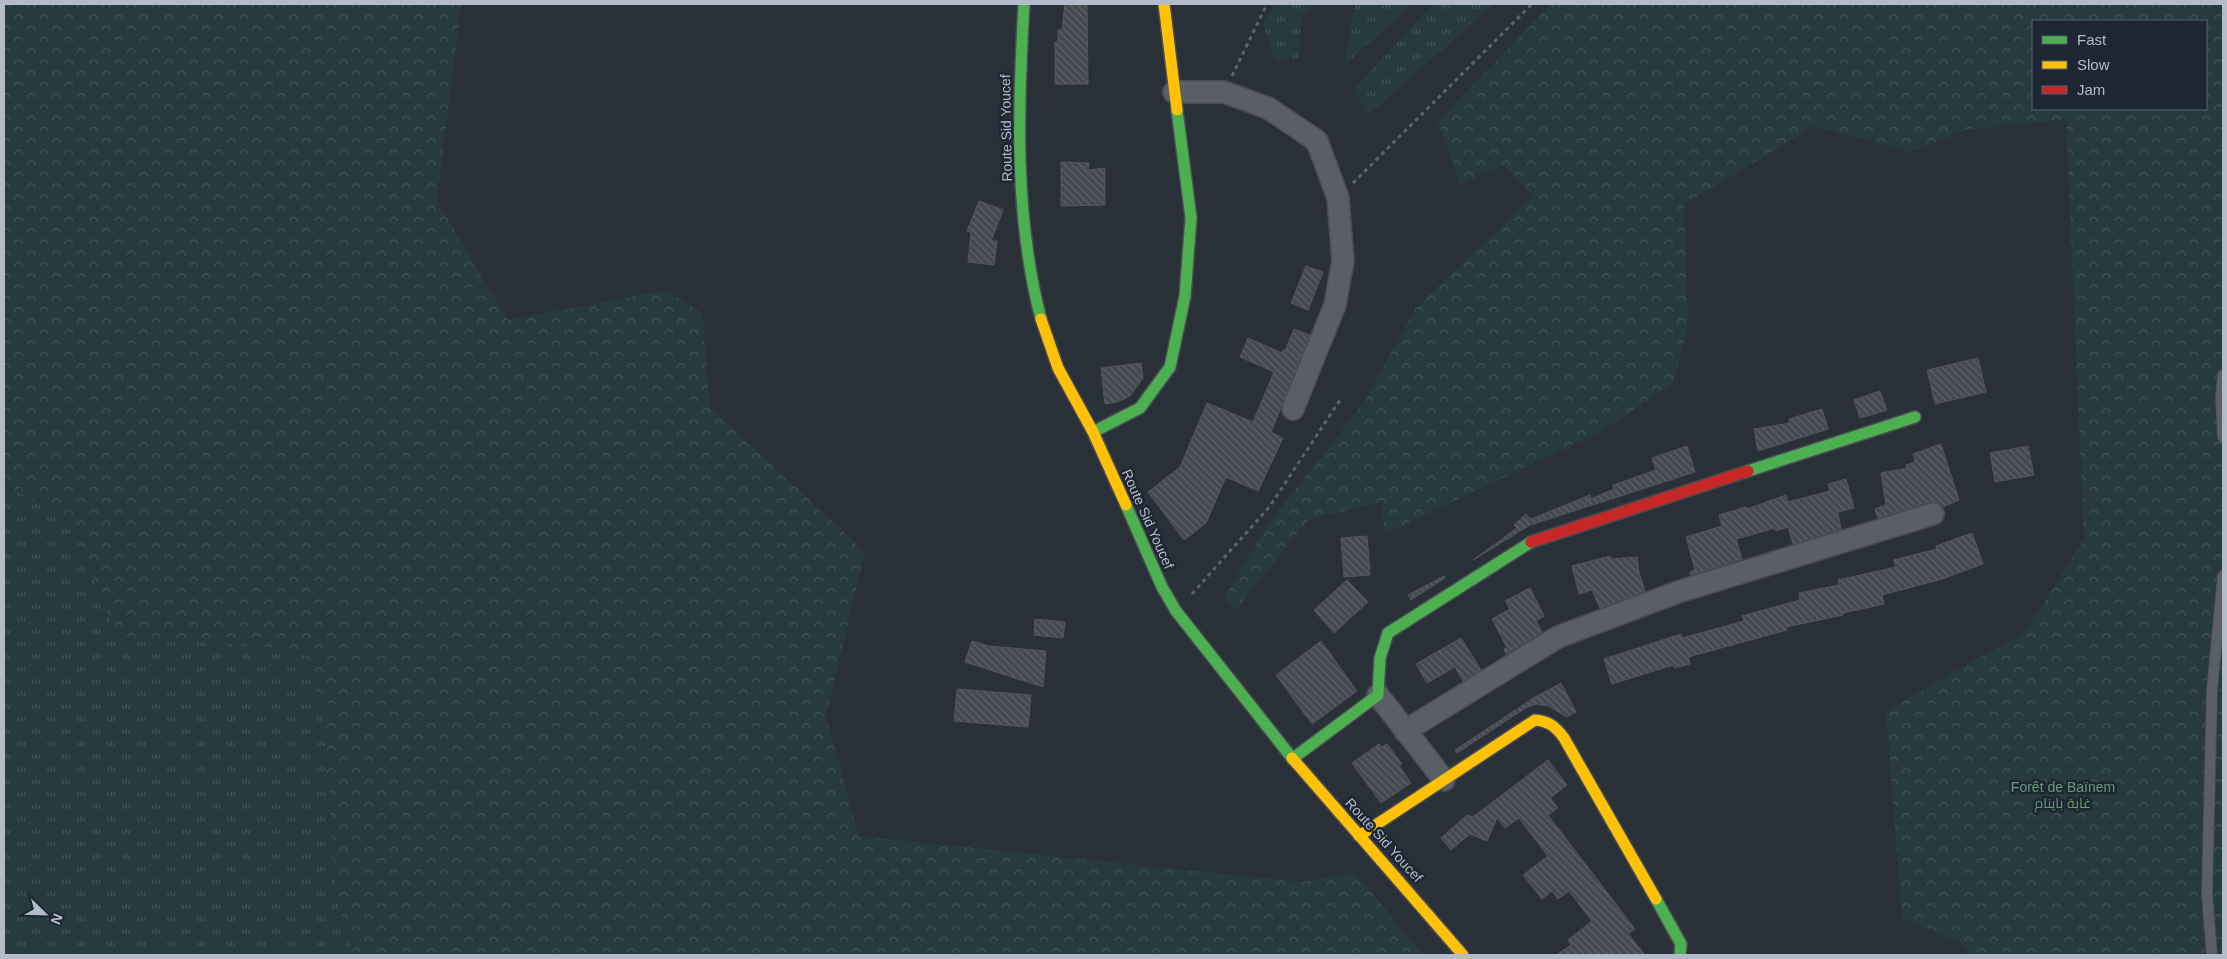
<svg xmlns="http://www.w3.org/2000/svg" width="2227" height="959" viewBox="0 0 2227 959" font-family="Helvetica,Cairo,sans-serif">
	<defs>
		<pattern id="grass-tufts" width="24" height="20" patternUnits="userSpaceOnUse" patternTransform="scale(1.25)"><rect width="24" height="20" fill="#273a3e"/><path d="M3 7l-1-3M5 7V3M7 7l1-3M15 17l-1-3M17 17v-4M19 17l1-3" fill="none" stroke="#445559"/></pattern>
		<pattern id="forest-crowns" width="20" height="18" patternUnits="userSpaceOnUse" patternTransform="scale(1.25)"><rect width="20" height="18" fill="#273a3e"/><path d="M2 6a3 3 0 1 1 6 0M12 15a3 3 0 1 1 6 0" fill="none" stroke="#445559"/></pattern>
		<pattern id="building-back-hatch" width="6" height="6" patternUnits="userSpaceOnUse" patternTransform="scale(1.25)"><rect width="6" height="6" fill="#444950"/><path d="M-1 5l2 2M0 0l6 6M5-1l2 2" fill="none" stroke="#5d6168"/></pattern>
	</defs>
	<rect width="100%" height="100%" fill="#2a3038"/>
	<!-- grass -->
	<path fill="url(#grass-tufts)" d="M1274,4H1315L1301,20L1299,58L1275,61L1263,24Z
		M1355,4H1414L1344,65L1354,7Z
		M1433,4H1495L1367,116L1355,88Z
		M4,484L71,520L116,636L303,649L323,715L336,898L354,955H4Z"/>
	<!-- forest -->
	<path fill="url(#forest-crowns)" fill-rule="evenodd" d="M4,4H461L437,201L508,320L668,290L702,314L710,407L865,552L826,716L859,836L1302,882L1355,872L1423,955H354L336,898L323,715L303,650L116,636L71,520L4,484Z
		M1551,4H2223V955H1966L1967,947L1902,917L1886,711L2025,632L2084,539L2066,119L1965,130L1911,152L1814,126L1684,205L1688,328L1673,384L1598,433L1385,534L1381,502L1309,519L1235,611L1224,598L1266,527L1364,402L1415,309L1533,196L1503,165L1460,185L1438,121ZM2033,21H2206V109H2033Z"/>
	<!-- building -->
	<path fill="url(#building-back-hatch)" stroke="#52575f" d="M1065,4H1087L1088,84H1055V42H1058V30H1062Z
		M1061,162L1089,163L1088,170L1105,168V205L1061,206Z
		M979,201L1003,210L991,241H997L994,265L968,262L971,232L967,231Z
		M1306,266L1323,272L1308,310L1291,303Z
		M1294,329L1310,335L1271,432L1283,438L1258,491L1226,477L1206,523L1184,540L1148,492L1180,467L1207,403L1253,422L1274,372L1240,357L1248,338L1282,353L1283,350L1285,351Z
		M1978,358L1986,392L1935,404L1927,370Z
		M1141,363L1143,378L1130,396L1117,402L1105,404L1101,368Z
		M1880,391L1887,410L1860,418L1854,400Z
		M1822,409L1828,429L1758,451L1754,429L1790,423L1789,419Z
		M1941,444L1959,500L1943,507L1936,502H1929L1878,518L1875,509L1886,505L1881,473L1907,468L1906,465L1915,462L1913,454Z
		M1687,446L1695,472L1530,525L1473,560L1517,528L1514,525L1526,514L1531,519L1590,495L1591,497L1586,501L1614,489L1613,485L1656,470L1652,458Z
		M2028,446L2034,475L1995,482L1990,453Z
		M1846,479L1854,508L1838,512L1841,529L1793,544L1788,527L1776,531L1775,528L1736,539L1742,559L1691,575L1690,572L1695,570L1686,537L1722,526L1719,515L1746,507L1747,509L1786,495L1788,502L1830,491L1828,484Z
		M1972,533L1983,564L1942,579L1882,595L1884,604L1843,613V615L1786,627L1787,630L1688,657L1690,664L1674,668L1673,665L1612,684L1604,659L1681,634L1682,638L1744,621L1742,616L1800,600L1799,593L1839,585L1838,580L1896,567L1894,560L1937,549L1936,546Z
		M1367,536L1370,575L1344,577L1341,538Z
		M1610,556L1611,559L1637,557L1639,573L1645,591L1600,608L1592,590L1579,594L1572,566Z
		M1444,576L1445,578L1411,600L1408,595Z
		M1347,580L1368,602L1334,633L1314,610Z
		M1530,588L1544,616L1536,621L1542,632L1506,654L1504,649L1507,648L1492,619L1510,609L1505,601Z
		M1035,619L1065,622L1063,638L1034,635Z
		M1461,638L1481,670L1463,681L1455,667L1427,683L1416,664Z
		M972,641L989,646L1046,651L1043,687L965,662Z
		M1321,641L1357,691L1312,724L1276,675Z
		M1561,683L1576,712L1567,717L1548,706L1537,704L1527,707L1457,753L1455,750L1535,697Z
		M957,689L1031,695L1028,727L954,721Z
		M1379,744L1382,747L1387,744L1402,764L1399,766L1411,783L1381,803L1352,763Z
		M1548,760L1567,785L1550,798L1558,808L1548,815L1635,929L1628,934L1645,955H1556L1571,945L1568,940L1592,921L1569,891L1558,899L1552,891L1542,899L1523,875L1548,856L1519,818L1505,828L1497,818L1487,841L1470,834L1451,850L1441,838L1467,815L1473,817Z"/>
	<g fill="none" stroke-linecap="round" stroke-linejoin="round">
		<defs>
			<path id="lane" d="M2223,375L2221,398L2223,437
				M2212,955L2207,894L2212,690L2223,576"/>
			<path id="street" d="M1174,92H1224L1268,108L1317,141L1338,198L1343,261L1335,305L1293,409
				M1378,695L1444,780
				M1405,731L1558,637L1678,592L1933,514"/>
			<path id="fast" d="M1024,4C1018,109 1014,216 1041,319
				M1093,432L1140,408L1170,367L1185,296L1191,218L1177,110
				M1748,471L1915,417
				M1126,505L1162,587L1176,611L1292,758
				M1292,759L1378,695L1380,658L1388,633L1531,542
				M1656,899L1681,944L1680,955"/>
			<path id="slow" d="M1164,4L1177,110
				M1041,319L1058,368L1093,432L1126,505
				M1292,758L1463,955
				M1359,836L1535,720C1549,721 1556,727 1564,738L1656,899"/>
			<path id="jam" d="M1531,542L1748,471"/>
		</defs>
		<!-- lane casing -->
		<use href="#lane" stroke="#484c53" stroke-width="12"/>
		<!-- street casing -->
		<use href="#street" stroke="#484c53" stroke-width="24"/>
		<!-- fast casing -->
		<use href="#fast" stroke="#484c53" stroke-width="14"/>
		<!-- slow casing -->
		<use href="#slow" stroke="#484c53" stroke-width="14"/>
		<!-- jam casing -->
		<use href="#jam" stroke="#484c53" stroke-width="14"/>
		<!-- path -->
		<path stroke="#5d636a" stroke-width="3" stroke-dasharray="4 4" stroke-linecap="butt" d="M1232,76L1267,4
			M1353,183L1532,4
			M1192,594L1270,506L1342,397"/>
		<!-- lane -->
		<use href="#lane" stroke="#5a5e66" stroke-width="10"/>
		<!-- street -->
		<use href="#street" stroke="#5a5e66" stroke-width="21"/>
		<!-- fast -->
		<use href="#fast" stroke="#4caf50" stroke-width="11"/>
		<!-- slow -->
		<use href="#slow" stroke="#ffc107" stroke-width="11"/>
		<!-- jam -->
		<use href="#jam" stroke="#c62828" stroke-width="11"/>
	</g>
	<g text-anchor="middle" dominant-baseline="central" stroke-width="5" stroke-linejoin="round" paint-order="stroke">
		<!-- street labels -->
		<g font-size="14" fill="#b4bcc9" stroke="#1d2633">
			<text transform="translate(1006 128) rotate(-91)">Route Sid Youcef</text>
			<text transform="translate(1148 519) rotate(66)">Route Sid Youcef</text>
			<text transform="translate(1384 840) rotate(48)">Route Sid Youcef</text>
		</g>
		<!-- park labels -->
		<g font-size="14" fill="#6b9a76" stroke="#1d2633">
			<text x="2063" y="787">Forêt de Baïnem<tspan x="2063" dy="16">غابة باينام</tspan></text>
		</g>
	</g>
	<!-- border -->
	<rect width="2227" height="959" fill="none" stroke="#b4bcc9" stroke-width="10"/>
	<!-- legend -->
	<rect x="2032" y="20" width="175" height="90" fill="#1d2633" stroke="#59626f"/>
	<rect x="2042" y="36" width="25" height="8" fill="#4caf50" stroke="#59626f"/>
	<text x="2077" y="45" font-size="15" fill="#b4bcc9">Fast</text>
	<rect x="2042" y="61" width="25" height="8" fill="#ffc107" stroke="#59626f"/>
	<text x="2077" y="70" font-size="15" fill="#b4bcc9">Slow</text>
	<rect x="2042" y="86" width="25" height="8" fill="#c62828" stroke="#59626f"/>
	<text x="2077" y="95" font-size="15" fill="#b4bcc9">Jam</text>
	<!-- north arrow -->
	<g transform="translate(45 914) rotate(113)" stroke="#1d2633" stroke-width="4" paint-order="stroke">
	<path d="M0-4L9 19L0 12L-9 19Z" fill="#b4bcc9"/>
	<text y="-8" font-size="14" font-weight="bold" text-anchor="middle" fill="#b4bcc9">N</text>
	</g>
</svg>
